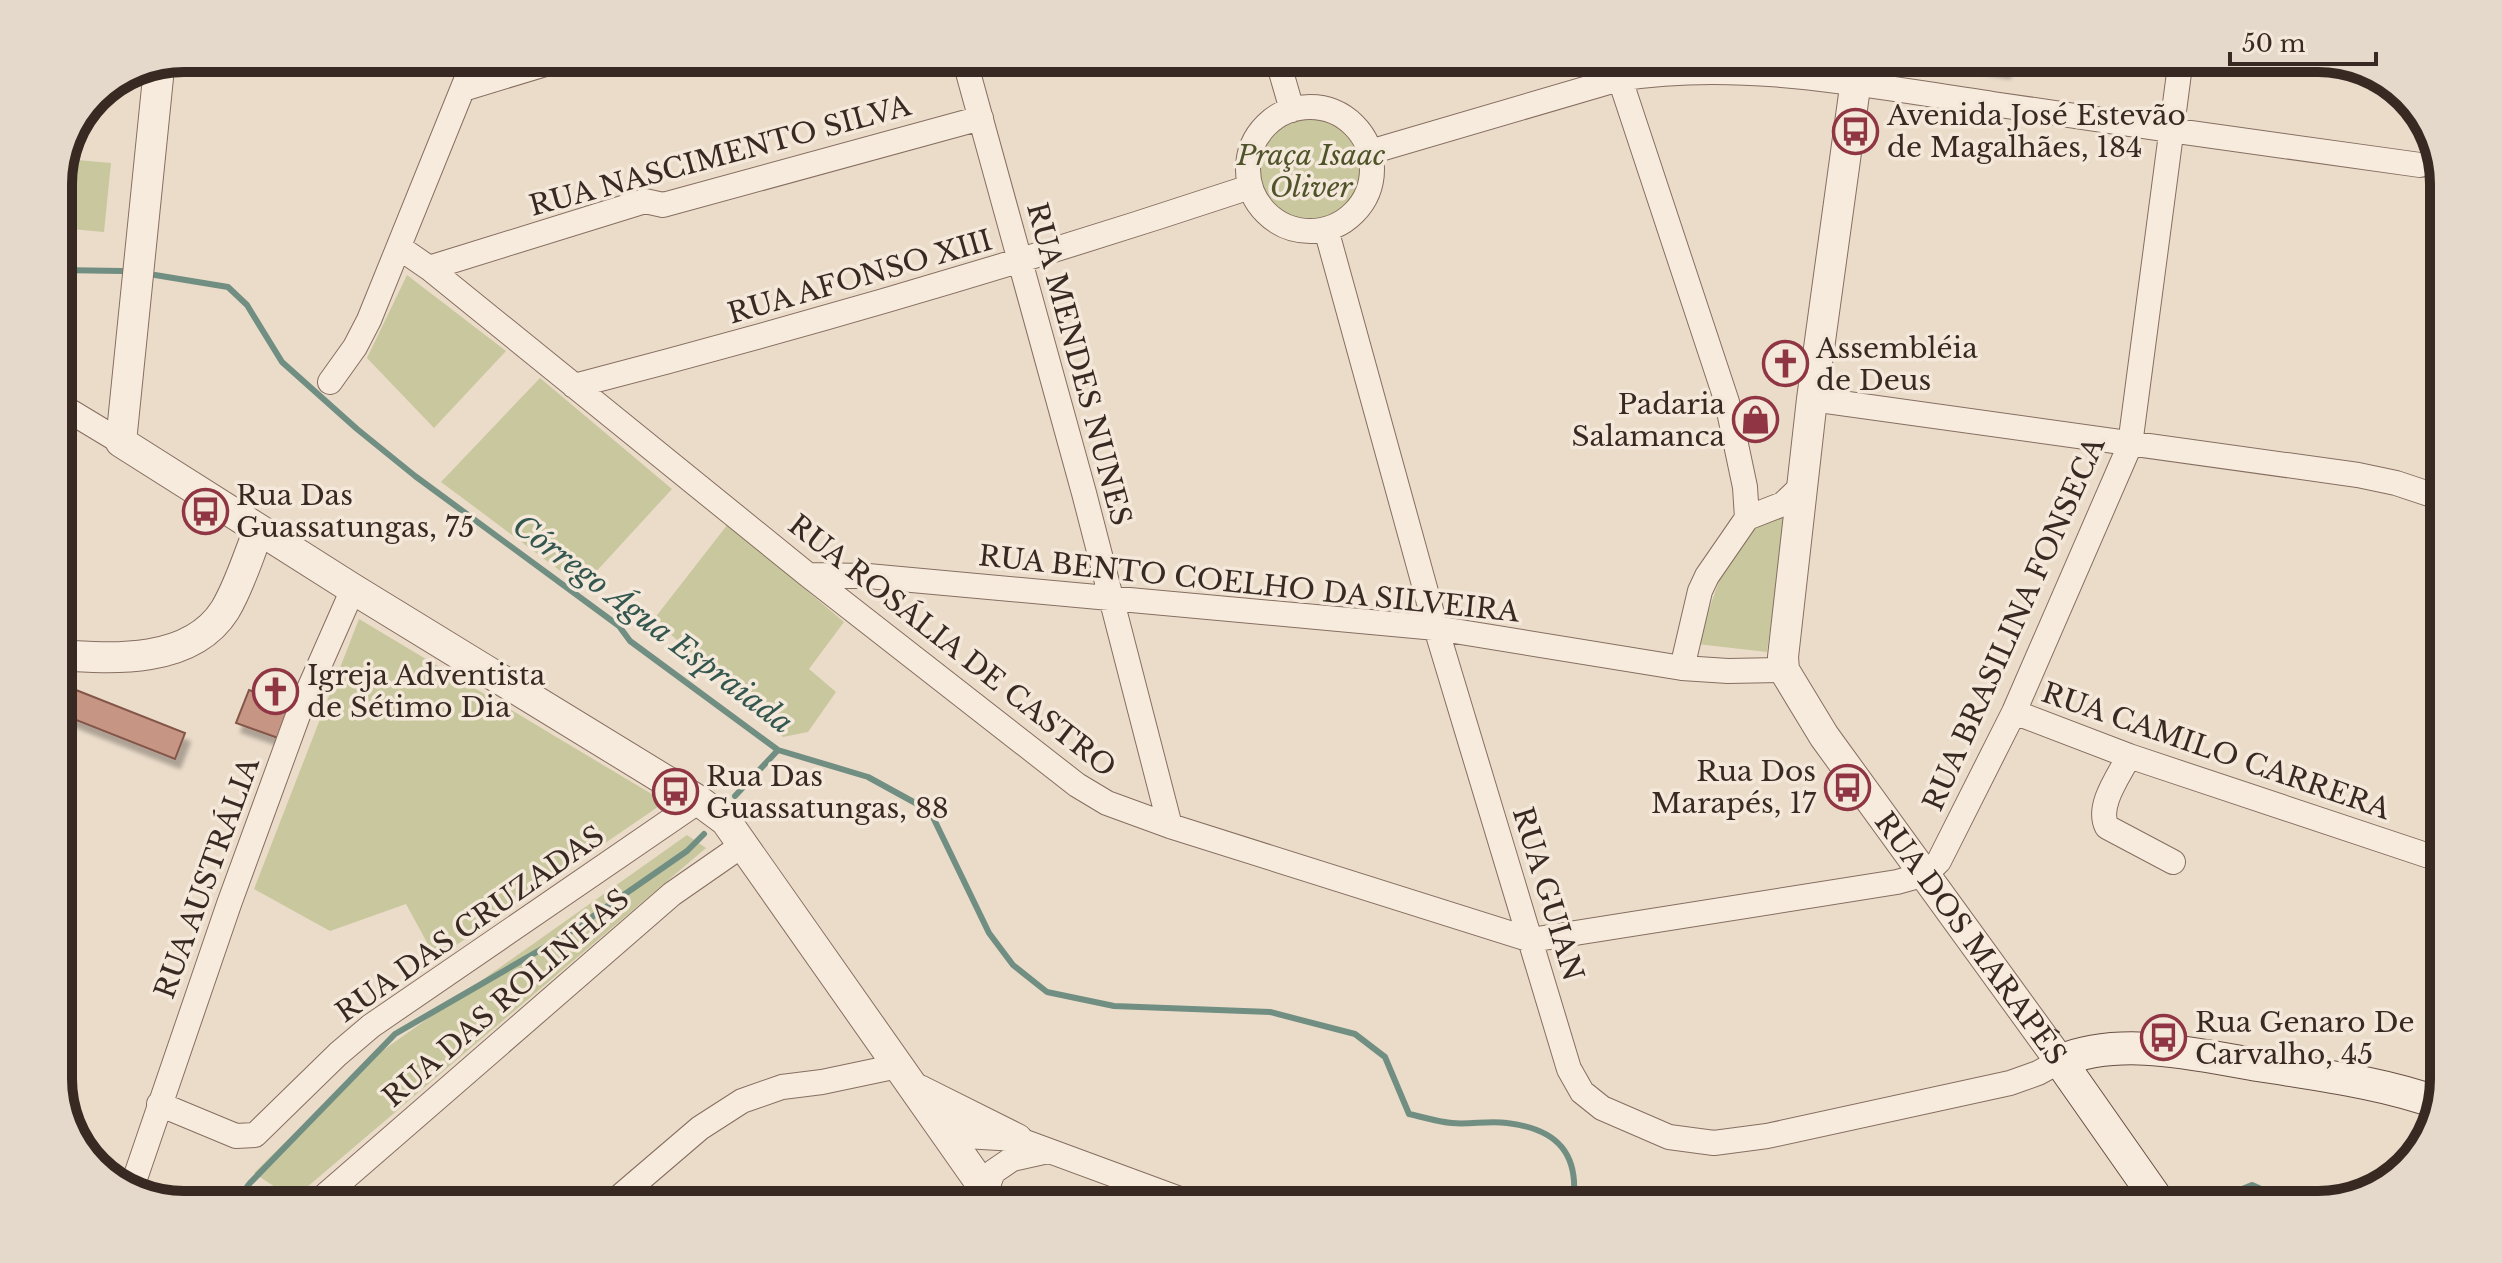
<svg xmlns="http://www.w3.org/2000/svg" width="2502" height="1263" viewBox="0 0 2502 1263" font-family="'Libre Baskerville',serif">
	<defs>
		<filter id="shadow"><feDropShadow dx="5" dy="9" stdDeviation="2" flood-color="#0004"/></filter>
	</defs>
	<rect width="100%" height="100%" fill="#ebdcca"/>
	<!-- green -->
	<path fill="#c9c79e" d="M1255 171a56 56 0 1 1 112 0a56 56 0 1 1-112 0Z
		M66,159L111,163L104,232L60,228Z
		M407,275L506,351L434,428L367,358Z
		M540,378L672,489L582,587L441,482Z
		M1780,514L1783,518L1784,527L1767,652L1697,644L1720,578L1761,518Z
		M728,524L844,622L809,669L836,692L808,732L783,737L654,619Z
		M359,619L665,802L436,959L406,904L330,931L254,889Z
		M687,835L706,848L293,1199L254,1173L365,1063Z"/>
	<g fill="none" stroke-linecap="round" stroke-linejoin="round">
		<!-- stream -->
		<path stroke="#718e82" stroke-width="6" d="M58,270L122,271
			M155,275L228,287L247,305L282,362L357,429L415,476L619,626L630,641L778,750L868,777L930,811L989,933L1013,965L1047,992L1114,1006L1270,1012L1355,1034L1385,1057L1409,1114C1423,1117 1438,1122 1452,1123C1470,1125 1489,1120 1507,1123C1558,1129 1580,1154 1573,1205
			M735,796L778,750
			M233,1205L250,1183L395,1034L566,935L687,851L704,834
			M2203,1205L2252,1185L2298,1205"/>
	</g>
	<!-- building -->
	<path fill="#c69583" stroke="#835648" stroke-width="2" filter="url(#shadow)" d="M1959,58H2006L2005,69L1959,61Z
		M76,690L185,733L175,759L66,716Z
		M249,690L290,705L278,738L236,723Z"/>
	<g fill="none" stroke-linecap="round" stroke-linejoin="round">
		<defs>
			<path id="minor" d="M964,58L1084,493L1170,826
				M1277,58L1292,110
				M1613,58L1727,402L1745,487L1747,518L1707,576L1700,591L1682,668
				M463,89L565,58
				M1248 169a62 62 0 1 1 124 0a62 62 0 1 1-124 0Z
				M1370,152L1619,79C1742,59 1870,86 1993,104C2135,125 2278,146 2420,165
				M1326,229L1436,628L1569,1069L1582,1092L1602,1108L1669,1137L1714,1143L1767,1136L2010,1083L2038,1073L2060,1061
				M400,248L429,268L808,575L1077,785L1107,803L1170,826L1531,940L1897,882L1926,874L1939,861L2014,712L2130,445L2181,58
				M429,268L645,201L663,205L981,118
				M330,382L355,347L369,320L475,58
				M574,386C802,327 1027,261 1250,187
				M1812,399L2358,475L2396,483L2444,499
				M58,404L121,442
				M1747,518L1783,504L1803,485
				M808,575L868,576L1436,628L1682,668L1728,671L1784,670
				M2014,712L2129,756L2444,861
				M2129,756C2119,776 2096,806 2107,827L2173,862
				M159,1104L236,1136L255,1135L338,1054L371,1026L699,801
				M946,1135L1017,1139L1196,1205
				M986,1191L993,1172L1012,1159L1048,1151
				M130,1193L229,904L301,707L353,589
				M314,1205L672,894L744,844
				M610,1205L700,1128L742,1101L782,1087L822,1082L898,1066"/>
			<g id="tertiary">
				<path id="s1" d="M1859,58L1812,399L1783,657L1784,670L1824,736L2060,1061"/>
				<path d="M159,68L121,442L353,589L699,801L726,821L996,1205"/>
				<path d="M58,655C113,659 191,664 225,610C240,585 248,556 259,530"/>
				<path d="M919,1090L1017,1139"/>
			</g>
			<path id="secondary" d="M2161,1205L2060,1061C2125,1034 2205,1057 2271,1067C2327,1076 2385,1084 2438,1103"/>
		</defs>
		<!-- minor casing -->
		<use href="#minor" stroke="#866e60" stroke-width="26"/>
		<!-- tertiary casing -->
		<use href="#tertiary" stroke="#866e60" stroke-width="32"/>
		<!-- secondary casing -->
		<use href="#secondary" stroke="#685043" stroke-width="34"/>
		<!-- minor -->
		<use href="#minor" stroke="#f6ebdd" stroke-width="24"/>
		<!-- tertiary -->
		<use href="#tertiary" stroke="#f6ebdd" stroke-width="30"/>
		<!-- secondary -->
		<use href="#secondary" stroke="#f6ebdd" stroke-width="32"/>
	</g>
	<!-- icons -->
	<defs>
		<symbol id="bus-ring" viewBox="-11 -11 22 22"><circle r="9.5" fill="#f3e8d9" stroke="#903543" stroke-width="1.5"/><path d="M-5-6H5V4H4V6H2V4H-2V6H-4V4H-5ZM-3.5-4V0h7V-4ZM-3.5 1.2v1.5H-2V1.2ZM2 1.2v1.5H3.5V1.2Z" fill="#903543"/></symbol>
		<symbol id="church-ring" viewBox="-11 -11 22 22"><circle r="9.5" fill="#f3e8d9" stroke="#903543" stroke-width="1.5"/><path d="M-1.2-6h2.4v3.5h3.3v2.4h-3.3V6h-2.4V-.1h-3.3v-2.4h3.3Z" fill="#903543"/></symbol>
		<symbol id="shop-ring" viewBox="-11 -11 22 22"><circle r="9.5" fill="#f3e8d9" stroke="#903543" stroke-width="1.5"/><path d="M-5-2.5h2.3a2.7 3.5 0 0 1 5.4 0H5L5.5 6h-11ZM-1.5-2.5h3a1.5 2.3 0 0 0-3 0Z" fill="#903543"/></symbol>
	</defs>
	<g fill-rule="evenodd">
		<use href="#bus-ring" x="1830" y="106" width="51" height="51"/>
		<use href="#church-ring" x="1760" y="338" width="51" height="51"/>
		<use href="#shop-ring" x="1730" y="394" width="51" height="51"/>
		<use href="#bus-ring" x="180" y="486" width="51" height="51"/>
		<use href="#church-ring" x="250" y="666" width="51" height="51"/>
		<use href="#bus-ring" x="1822" y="762" width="51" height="51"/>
		<use href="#bus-ring" x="650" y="766" width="51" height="51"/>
		<use href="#bus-ring" x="2138" y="1012" width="51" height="51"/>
	</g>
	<g text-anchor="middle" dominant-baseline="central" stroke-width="7" stroke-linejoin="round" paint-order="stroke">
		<!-- poi labels -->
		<g font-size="28" fill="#382922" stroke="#f3e8d9" text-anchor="start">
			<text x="1887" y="115">Avenida José Estevão<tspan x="1887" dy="32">de Magalhães, 184</tspan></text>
			<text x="1816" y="348">Assembléia<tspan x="1816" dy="32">de Deus</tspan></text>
			<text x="1725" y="404" text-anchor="end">Padaria<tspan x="1725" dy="32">Salamanca</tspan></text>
			<text x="236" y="495">Rua Das<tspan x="236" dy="32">Guassatungas, 75</tspan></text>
			<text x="307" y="675">Igreja Adventista<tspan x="307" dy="32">de Sétimo Dia</tspan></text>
			<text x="1816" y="771" text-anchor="end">Rua Dos<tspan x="1816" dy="32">Marapés, 17</tspan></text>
			<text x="706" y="776">Rua Das<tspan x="706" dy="32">Guassatungas, 88</tspan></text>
			<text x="2195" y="1022">Rua Genaro De<tspan x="2195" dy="32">Carvalho, 45</tspan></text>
		</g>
		<!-- park labels -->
		<g font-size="28" font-style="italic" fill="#4f532a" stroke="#f3e8d9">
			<text x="1311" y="155">Praça Isaac<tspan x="1311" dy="32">Oliver</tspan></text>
		</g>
		<!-- street labels -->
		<g font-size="28" fill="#382922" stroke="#f3e8d9">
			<text transform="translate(720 156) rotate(-15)">RUA NASCIMENTO SILVA</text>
			<text transform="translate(860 277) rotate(-16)">RUA AFONSO XIII</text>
			<text transform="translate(1079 364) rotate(75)">RUA MENDES NUNES</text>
			<text transform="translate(1249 584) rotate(6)">RUA BENTO COELHO DA SILVEIRA</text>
			<text transform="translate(2014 624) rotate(-66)">RUA BRASILINA FONSECA</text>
			<text transform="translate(952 646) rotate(38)">RUA ROSÁLIA DE CASTRO</text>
			<text transform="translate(2216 751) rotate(19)">RUA CAMILO CARRERA</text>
			<text transform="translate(207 878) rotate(-70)">RUA AUSTRÁLIA</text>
			<text transform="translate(1548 894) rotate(73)">RUA GUIAN</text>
			<text transform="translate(470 924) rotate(-35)">RUA DAS CRUZADAS</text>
			<text stroke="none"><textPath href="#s1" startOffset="944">RUA DOS MARAPÉS</textPath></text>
			<text transform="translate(506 998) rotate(-41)">RUA DAS ROLINHAS</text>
		</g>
		<!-- water labels -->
		<g font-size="30" font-style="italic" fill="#33564f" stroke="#f3e8d9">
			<text transform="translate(653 624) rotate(37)">Córrego Água Espraiada</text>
		</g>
	</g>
	<!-- crop -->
	<path d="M0 0H2502V1263H0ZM184 72H2318A112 112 0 0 1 2430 184V1079A112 112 0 0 1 2318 1191H184A112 112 0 0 1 72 1079V184A112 112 0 0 1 184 72Z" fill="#e4d9ca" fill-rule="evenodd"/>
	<path fill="none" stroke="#382922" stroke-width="10" d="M184 72H2318A112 112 0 0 1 2430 184V1079A112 112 0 0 1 2318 1191H184A112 112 0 0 1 72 1079V184A112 112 0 0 1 184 72Z"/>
	<!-- scale -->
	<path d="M2230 52v12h146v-12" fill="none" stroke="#382922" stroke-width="4"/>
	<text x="2242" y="52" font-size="24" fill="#382922" stroke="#f3e8d9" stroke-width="6" paint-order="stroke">50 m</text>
</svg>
